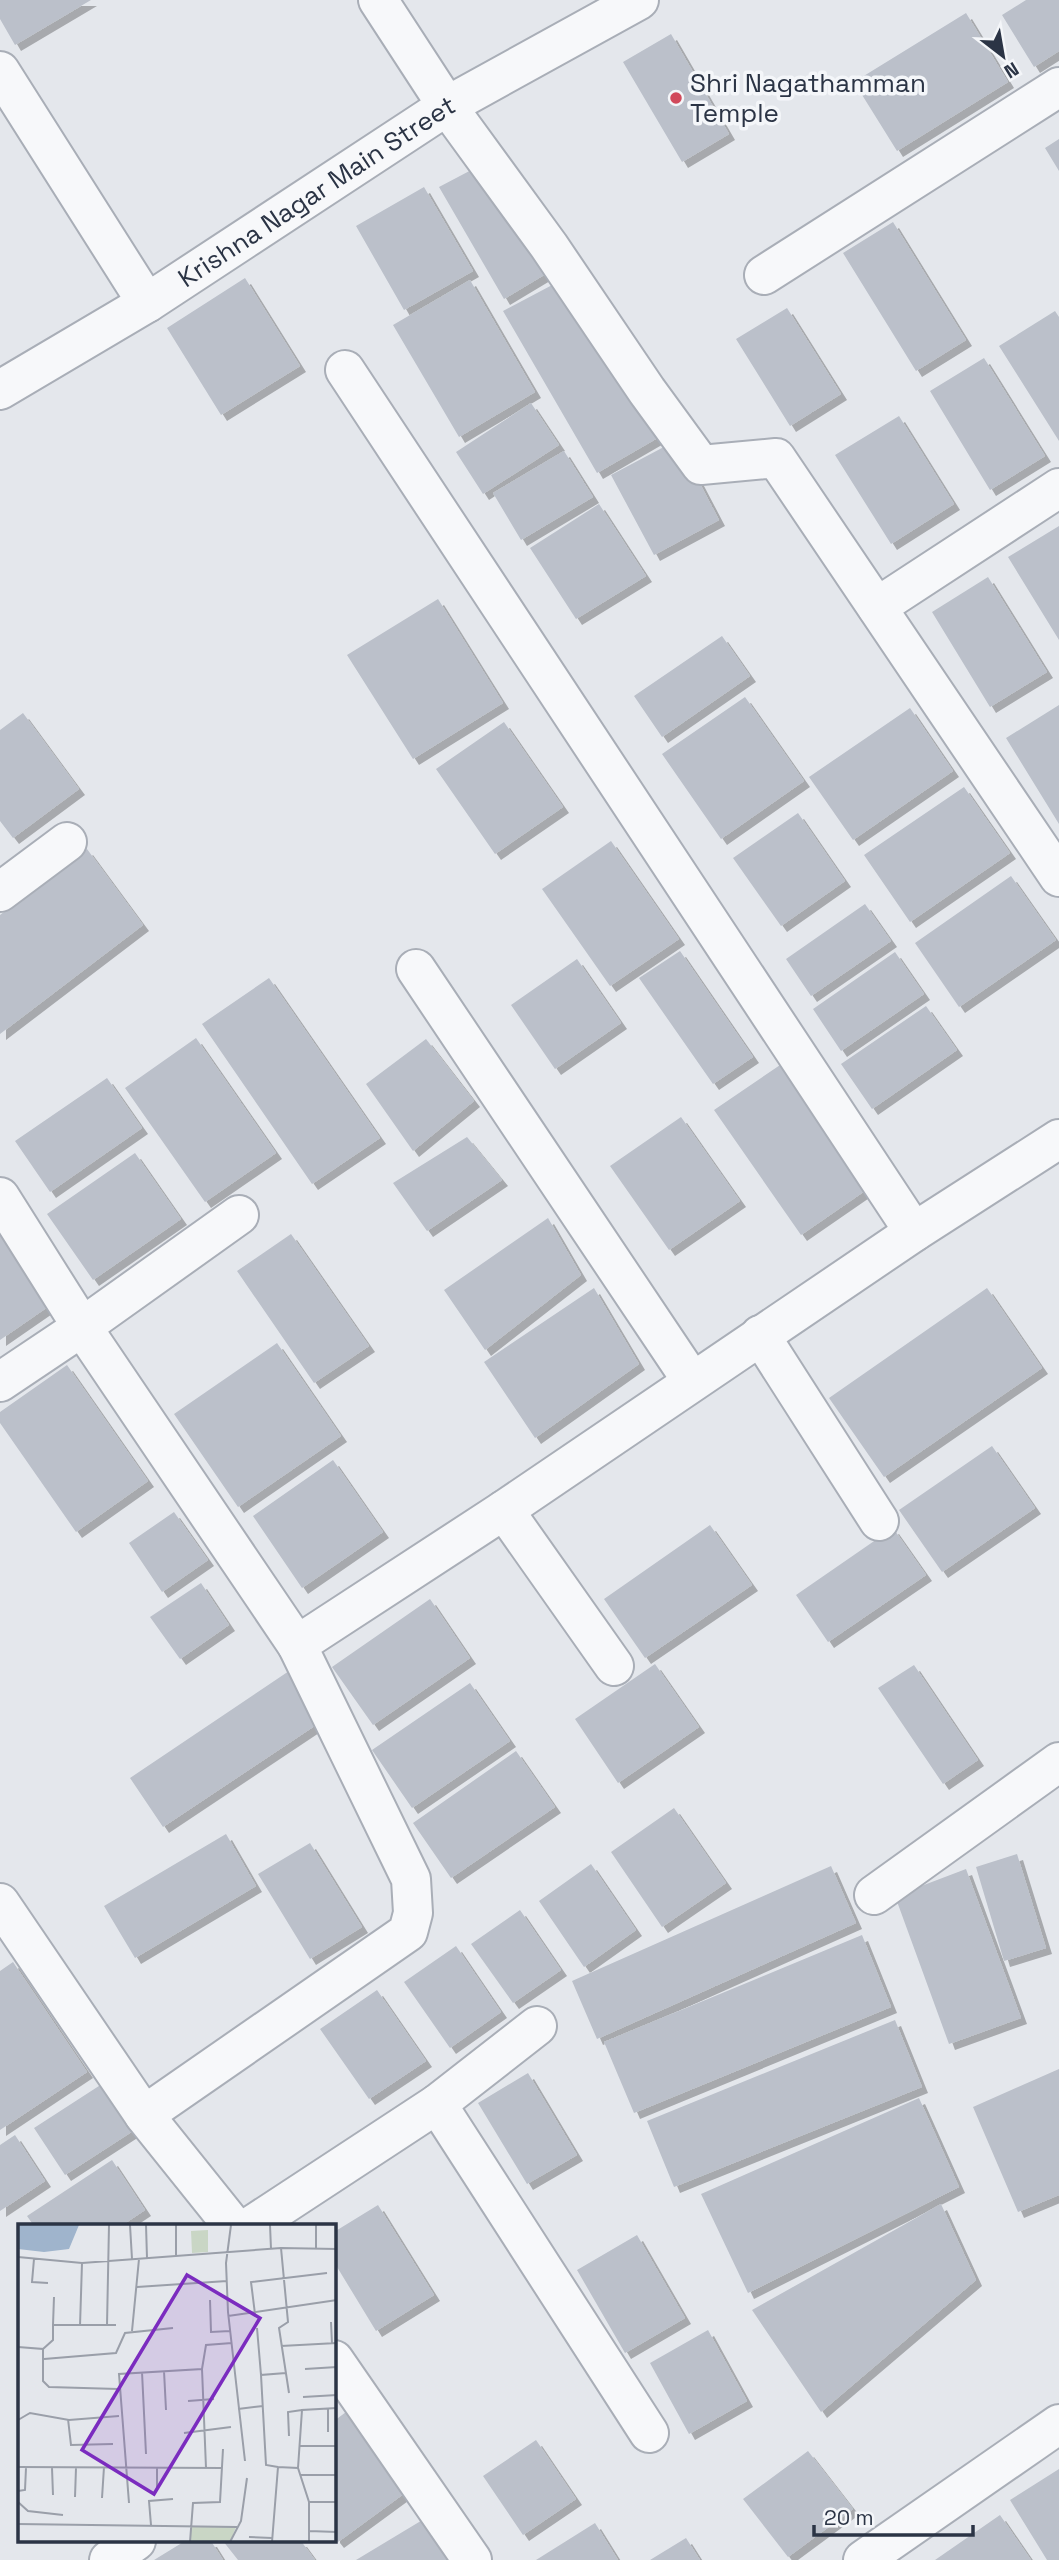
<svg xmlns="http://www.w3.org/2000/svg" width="1059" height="2560" viewBox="0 0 1059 2560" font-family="'Space Grotesk',sans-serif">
	<defs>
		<filter id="shadow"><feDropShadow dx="6" dy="6" stdDeviation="0" flood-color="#0004"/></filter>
	</defs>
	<rect width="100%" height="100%" fill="#e4e7ec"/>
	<!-- building -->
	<path fill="#bbc0ca" filter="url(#shadow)" d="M0,0H91L15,45L0,19Z
		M1026,0H1059V51L1034,67L1002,15Z
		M966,13L1008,82L897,151L854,82Z
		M671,34L729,134L682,162L623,62Z
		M1059,139V171L1045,148Z
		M477,167L544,275L504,299L439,187Z
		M424,187L473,271L404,310L356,226Z
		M893,222L966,340L916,371L843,253Z
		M245,278L300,366L221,415L167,328Z
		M470,280L535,392L459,437L393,325Z
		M556,283L661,436L597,473L503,311Z
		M787,308L841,394L790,426L736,339Z
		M1055,311L1059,317V441L999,346Z
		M984,358L1045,456L990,490L930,391Z
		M531,403L559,445L483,494L456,452Z
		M899,416L954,504L891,544L835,455Z
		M677,440L719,520L654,555L611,475Z
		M564,451L593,497L521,540L493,493Z
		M599,504L646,576L576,619L530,548Z
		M1059,526V640L1008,557Z
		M988,577L1047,672L990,707L932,612Z
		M438,599L503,703L413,759L347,655Z
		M722,636L750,676L662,737L634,696Z
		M745,697L804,781L721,839L662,754Z
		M1059,705V824L1006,738Z
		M910,708L953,771L853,840L809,777Z
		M23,713L79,789L13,838L0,821V730Z
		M504,722L563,807L495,854L436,769Z
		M964,787L1010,853L910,922L864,855Z
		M798,813L845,881L781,926L733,858Z
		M611,841L679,939L610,986L542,889Z
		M87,849L143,925L0,1034V915Z
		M1011,876L1056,940L959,1007L915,943Z
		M865,904L891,941L811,996L786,959Z
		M680,951L753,1057L713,1084L639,978Z
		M895,952L924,994L841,1051L813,1009Z
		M577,959L621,1023L555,1069L511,1005Z
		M269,978L380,1138L312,1184L202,1024Z
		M926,1006L957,1050L872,1109L841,1064Z
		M196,1038L276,1153L205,1202L125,1088Z
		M426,1039L474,1101L413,1151L366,1084Z
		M786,1061L872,1186L801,1235L714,1110Z
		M107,1078L142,1128L50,1192L15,1141Z
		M681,1117L740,1201L669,1250L610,1166Z
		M467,1137L502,1180L427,1231L393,1183Z
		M135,1153L181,1219L93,1280L47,1214Z
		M548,1218L581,1275L485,1350L444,1290Z
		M0,1229L52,1304L0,1340Z
		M291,1234L369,1346L314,1383L237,1271Z
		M594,1288L639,1364L535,1438L484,1362Z
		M987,1288L1042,1368L884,1477L829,1398Z
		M277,1343L341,1436L238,1507L174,1414Z
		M67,1365L148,1481L76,1532L0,1423V1412Z
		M992,1446L1035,1508L942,1572L899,1510Z
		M333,1460L383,1532L302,1588L253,1516Z
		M174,1512L208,1560L162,1592L129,1543Z
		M710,1525L752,1585L645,1658L604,1599Z
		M893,1528L926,1575L828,1642L796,1595Z
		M201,1583L229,1625L180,1659L150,1617Z
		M430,1599L470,1658L373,1725L332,1667Z
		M655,1664L699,1727L618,1783L575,1719Z
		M914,1665L978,1760L943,1784L878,1688Z
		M292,1669L325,1719L163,1827L130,1778Z
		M470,1683L510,1741L412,1808L372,1750Z
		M516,1751L555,1807L451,1878L413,1823Z
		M674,1808L726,1883L662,1927L611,1852Z
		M226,1834L256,1886L135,1958L104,1906Z
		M310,1843L362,1927L310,1959L258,1874Z
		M1017,1854L1046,1948L1004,1961L976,1867Z
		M591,1864L636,1930L584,1967L539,1901Z
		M831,1866L856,1923L597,2039L572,1981Z
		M966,1869L1021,2018L949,2044L895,1896Z
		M520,1910L561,1970L513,2003L471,1944Z
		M862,1935L891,2007L634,2113L604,2042Z
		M456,1946L501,2012L450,2048L404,1982Z
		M13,1962L87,2072L0,2130V1971Z
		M377,1990L426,2061L369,2099L320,2029Z
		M895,2020L922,2087L674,2187L647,2121Z
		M1059,2069V2195L1018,2212L973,2107Z
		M528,2073L577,2155L527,2184L478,2103Z
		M102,2084L133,2131L65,2175L34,2128Z
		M919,2098L959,2187L748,2293L701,2194Z
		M15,2135L45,2181L0,2211V2145Z
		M112,2160L145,2210L121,2226H34L27,2216Z
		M941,2204L976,2280L821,2412L752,2310Z
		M378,2205L434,2295L376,2331L334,2262V2232Z
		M637,2235L685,2318L625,2353L577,2270Z
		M708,2330L747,2401L689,2434L650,2363Z
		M350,2409L409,2490L338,2542L334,2537V2421Z
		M536,2440L576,2499L523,2535L483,2476Z
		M808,2451L853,2509L788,2557L743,2499Z
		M1059,2469V2560H1047L1010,2500Z
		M434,2513L463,2560H356Z
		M1000,2515L1031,2560H935Z
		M595,2523L618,2560H536Z
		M686,2538L700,2560H650Z
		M185,2541H211L223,2560H154Z
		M223,2541H301L315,2560H238Z"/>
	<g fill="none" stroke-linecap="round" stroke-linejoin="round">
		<defs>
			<g id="minor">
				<path d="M378,0L447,106L549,246L647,391L701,465L776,458L1059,877"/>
				<path d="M0,71L147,303"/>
				<path d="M764,275L1059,87"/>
				<path d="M345,370L914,1232"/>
				<path id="s1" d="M0,390L147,303L447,106L639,0"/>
				<path d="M877,607L1059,488"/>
				<path d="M0,892L67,842"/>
				<path d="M416,969L692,1381"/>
				<path d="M0,1197L82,1327L297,1645"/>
				<path d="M760,1335L879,1521"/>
				<path d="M0,1382L82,1327L239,1215"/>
				<path d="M504,1510L614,1666"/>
				<path d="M874,1895L1059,1762"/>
				<path d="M0,1903L144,2115L233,2226"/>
				<path d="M437,2104L537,2026"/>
				<path d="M144,2115L408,1932L413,1913L411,1879L297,1645L504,1510L914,1232L1059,1139"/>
				<path d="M251,2226L437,2104L649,2433"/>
				<path d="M334,2360L472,2560"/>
				<path d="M109,2560L136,2541"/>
				<path d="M863,2560L1059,2424"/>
			</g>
		</defs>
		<!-- minor casing -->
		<use href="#minor" stroke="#a9aeb7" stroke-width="42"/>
		<!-- minor -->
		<use href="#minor" stroke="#f7f8fa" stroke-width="38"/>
	</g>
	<!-- markers -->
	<circle fill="#d1495b" stroke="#f4f6f9" stroke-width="2.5" cx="676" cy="98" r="7"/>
	<g text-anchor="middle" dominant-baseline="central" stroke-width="7" stroke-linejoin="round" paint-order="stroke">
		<!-- poi labels -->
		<g font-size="26" fill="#2b3445" stroke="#f4f6f9" text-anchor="start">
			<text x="690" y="83">Shri Nagathamman<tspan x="690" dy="30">Temple</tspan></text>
		</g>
		<!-- street labels -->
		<g font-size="26" fill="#2b3445" stroke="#f4f6f9">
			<text stroke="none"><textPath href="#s1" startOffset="374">Krishna Nagar Main Street</textPath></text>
		</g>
	</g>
	<!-- overview -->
	<g transform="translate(18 2224)">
		<rect width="318" height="318" fill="#e4e7ec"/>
		<path d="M190,6V28L174,29L173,7ZM173,302L218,303L212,318H188L173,317Z" fill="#c9d6c5"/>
		<path d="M0,1H61L51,25L26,28L0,25Z" fill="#9fb4cc"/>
		<path fill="none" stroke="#9a9fa9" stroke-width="2" d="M112,1L114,35M128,1L129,34M158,1V31M213,1L208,39L210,88L227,237M252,1L253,25M298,1V25M263,24L270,98L261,104L271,169M0,33L64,39L263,24L319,25M16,35L14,58L30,59M119,63L209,57M192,76L193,108L212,107M237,90L233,58L309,49M210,92L319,76M313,98L314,120M35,101L36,73M89,101L91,1M62,102L64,39M239,104L243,151M114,107L121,35M263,122L319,119M0,123L25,125V157L31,163L100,165M25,125L35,116V101H98M26,135L98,129L107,109L155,104M184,145L188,244M287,145L319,143M146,147L148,186M124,148L128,230M285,173L319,171M170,177L196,175M310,184V208M220,185L245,182M50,195L53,221L95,220M0,196L12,189L51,196L101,192M166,209L213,203M271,212L270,188L284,186M282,222H319M0,243L204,244M139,243V266M260,243L248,241L243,151L268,149M34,244L35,271M280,244L284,186L319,184M282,251H319M0,267L7,266L8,244M57,273L58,244M84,274L86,243M0,278L10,287L45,291M291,278H319M111,279L101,150L184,145L188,121L214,119M0,300L219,303M133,301L131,277L155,275M291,307L319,308M231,313L254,314M172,318L175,279L202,278L205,225M212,318L223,297L229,254M254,318L260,243L280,244L291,278V318"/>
		<path fill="#7b2cbf" fill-opacity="0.15" stroke="#7b2cbf" stroke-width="3.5" d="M169,51L242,94L136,270L64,226Z"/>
		<rect width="318" height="318" fill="none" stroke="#2b3445" stroke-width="3.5"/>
	</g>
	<!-- north arrow -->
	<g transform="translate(1003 56) rotate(149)" stroke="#f4f6f9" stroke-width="5" paint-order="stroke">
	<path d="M0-5L12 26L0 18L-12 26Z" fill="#2b3445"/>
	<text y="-10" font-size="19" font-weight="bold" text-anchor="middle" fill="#2b3445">N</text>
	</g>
	<!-- scale -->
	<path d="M814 2525v10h159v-10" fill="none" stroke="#2b3445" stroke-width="3.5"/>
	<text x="824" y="2525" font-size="21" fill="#2b3445" stroke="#f4f6f9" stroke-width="5" paint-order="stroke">20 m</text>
</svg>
